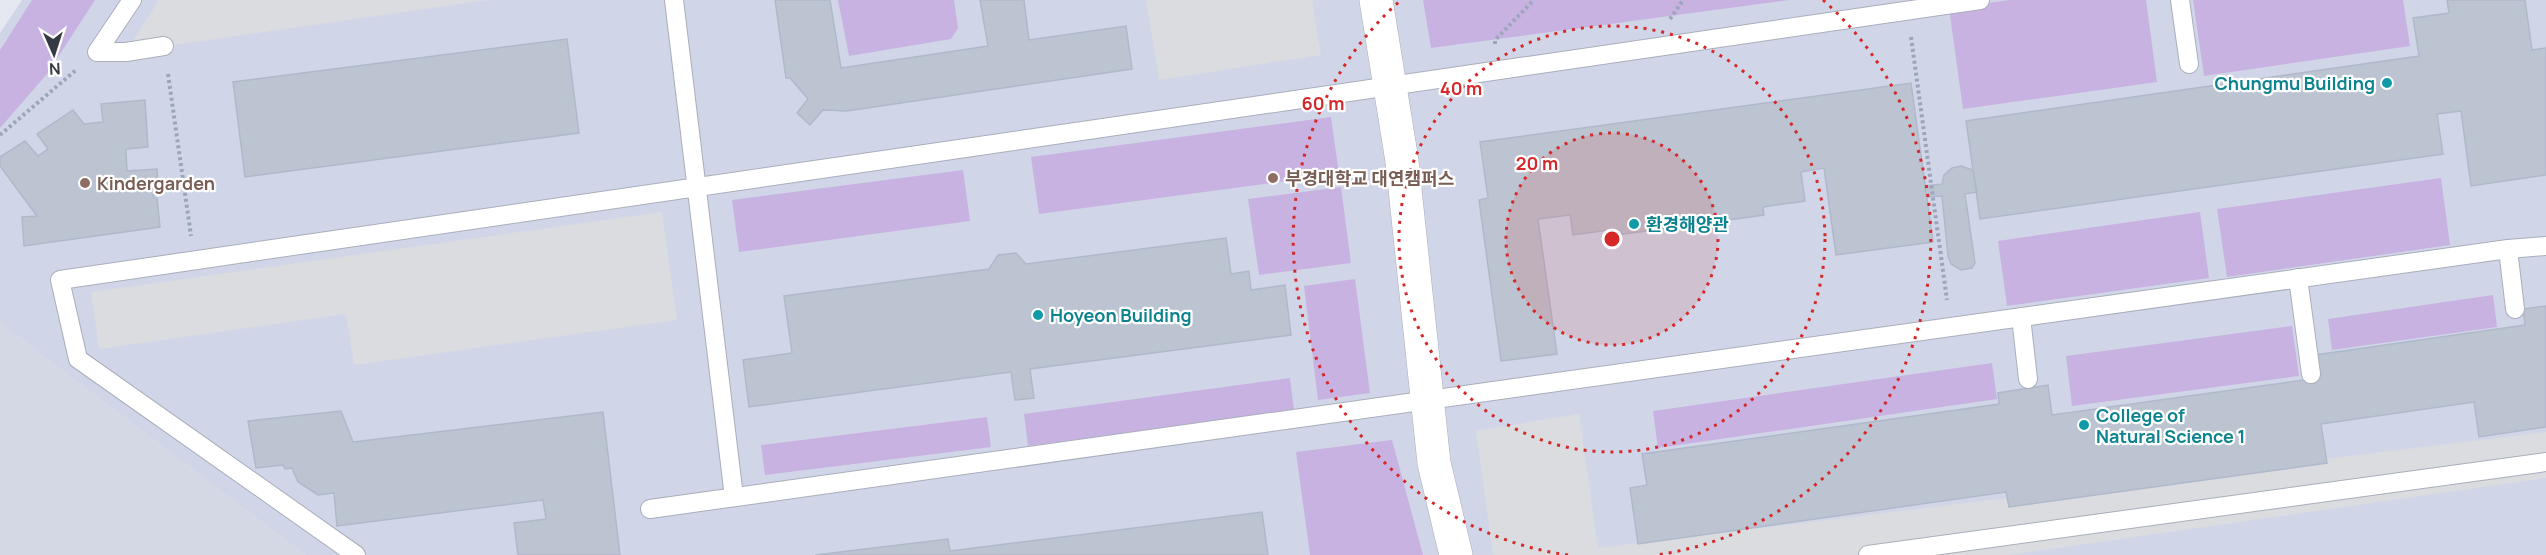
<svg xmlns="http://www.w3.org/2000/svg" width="2546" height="555" viewBox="0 0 2546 555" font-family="Manrope,'Noto Sans KR',sans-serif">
	<rect width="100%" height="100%" fill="#e5e8f0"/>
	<!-- residential -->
	<path fill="#d4d8e4" d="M0,323L305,555H0Z"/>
	<!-- education -->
	<path fill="#d0d6e8" d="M22,0H2546V555H305L0,323V33Z"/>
	<!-- green -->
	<path fill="#c8b2e1" d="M32,0H95L47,74L0,128V50Z
		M838,0H954L958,28L951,39L849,56Z
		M1423,0H1789L1431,48Z
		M2010,0H2146L2157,82L1963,109L1949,8Z
		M2193,0H2403L2410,46L2204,76Z
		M1331,117L1339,174L1039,214L1031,157Z
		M963,170L970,221L739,252L732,200Z
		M2441,178L2450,245L2227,277L2217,209Z
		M1341,187L1351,263L1259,275L1248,199Z
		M2200,212L2209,278L2007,306L1998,241Z
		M1355,279L1370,393L1318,400L1304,286Z
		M2493,295L2497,327L2332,350L2328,319Z
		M2292,326L2299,376L2072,406L2066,356Z
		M1992,363L1997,399L1658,448L1653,411Z
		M1290,378L1294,410L1028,446L1024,414Z
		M987,417L991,447L765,475L761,445Z
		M1392,440L1423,555H1310L1296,452Z"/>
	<!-- parking -->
	<path fill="#dadcdf" d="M159,0H488L126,52Z
		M1146,0H1312L1321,55L1159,80Z
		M662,212L677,320L354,365L346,314L99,349L91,292Z
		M1579,414L1598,548L2546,432V478L2010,555H1493L1476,431Z"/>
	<!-- building -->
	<path fill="#bcc3d1" stroke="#b0b9cb" stroke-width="1.5" d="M775,0H830L841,68L988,46L980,0H1024L1029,40L1126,26L1132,69L847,111L823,110L810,125L797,113L808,99L790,78H786Z
		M2447,0H2525L2532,50L2546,48V175L2471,186L2461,111L2437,114L2443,154L1980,219L1966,121L2419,56L2413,18L2449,13Z
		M567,39L579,133L245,177L233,82Z
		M1911,83L1933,242L1836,255L1824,168L1801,172L1805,201L1763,207L1764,215L1617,235L1616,229L1573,235L1570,215L1538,219L1557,354L1501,361L1479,200L1488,198L1480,142Z
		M145,100L148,147L126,149L127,171L157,169L159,195H153L154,198H157L160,227L24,246L22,217L37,216L0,166V157L25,141L38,156L48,149L37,134L73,110L84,124L103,122L101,104Z
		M1961,166L1973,170L1977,192L1965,194L1975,263L1972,268L1961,270L1951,264L1948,256L1942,196L1926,197L1925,186L1942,184L1944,175L1952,168Z
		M1226,238L1231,274L1249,271L1251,290L1285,285L1291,335L1030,369L1034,398L1015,400L1011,372L749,407L743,360L792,353L784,296L989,269L998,255L1016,253L1026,264Z
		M2546,306V427L2479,437L2474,402L2321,424L2327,463L2009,507L2006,492L1638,544L1630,488L1647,485L1642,454L1999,404L1998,393L2048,385L2052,415L2318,378L2315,355L2525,325L2523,309Z
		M341,411L353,442L603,412L620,555H518L514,523L546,519L543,500L337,526L334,493L318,495L298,482L292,468L285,469L283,465L256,468L248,421Z
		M1262,512L1268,555H815L948,539L950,551Z"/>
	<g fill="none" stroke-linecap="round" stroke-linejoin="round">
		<defs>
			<path id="lane" d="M674,0L734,497
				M2180,0L2189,64
				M97,52H126L164,46
				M97,52L132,0
				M2508,249L2515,309
				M2298,278L2311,374
				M2021,317L2028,379
				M650,509L2508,249L2546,246
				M356,555L78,359L60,280L1980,0
				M1868,555L2546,462"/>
			<path id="street" d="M1376,0L1402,161L1434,463L1456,555"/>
		</defs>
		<!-- lane casing -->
		<use href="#lane" stroke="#a9aebb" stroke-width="20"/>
		<!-- street casing -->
		<use href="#street" stroke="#a9aebb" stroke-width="34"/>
		<!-- path -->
		<path stroke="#9ba6bb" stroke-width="4" stroke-dasharray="3 3" stroke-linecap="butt" d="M1670,19L1683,0
			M1911,37L1947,300
			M1495,44V40L1534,0
			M168,74L191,236
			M0,135L76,70"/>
		<!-- lane -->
		<use href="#lane" stroke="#fff" stroke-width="18"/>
		<!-- street -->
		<use href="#street" stroke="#fff" stroke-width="33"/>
	</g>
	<!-- distance rings -->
	<circle cx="1612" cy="239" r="106" fill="#d62828" fill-opacity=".12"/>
	<g fill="none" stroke="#d62828" stroke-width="3" stroke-dasharray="3 6">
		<circle cx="1612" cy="239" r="106"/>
		<circle cx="1612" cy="239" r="213"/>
		<path d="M1568 555A319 319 0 0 1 1401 0M1823 0A319 319 0 0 1 1656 555"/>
	</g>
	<!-- markers -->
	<g fill="#0f9aa8" stroke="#fff" stroke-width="2">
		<circle cx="2387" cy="83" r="6"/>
		<circle cx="1634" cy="224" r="6"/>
		<circle cx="1038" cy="315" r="6"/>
		<circle cx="2084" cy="425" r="6"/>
	</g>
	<g fill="#8d6e63" stroke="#fff" stroke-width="2">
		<circle cx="1273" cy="178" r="6"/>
		<circle cx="85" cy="183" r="6"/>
	</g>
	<g text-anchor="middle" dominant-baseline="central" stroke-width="4.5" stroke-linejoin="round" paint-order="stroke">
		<!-- culture labels -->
		<g font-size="18" font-weight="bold" fill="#0d838f" stroke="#fff" text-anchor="start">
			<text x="2375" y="83" text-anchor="end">Chungmu Building</text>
			<text x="1646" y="224">환경해양관</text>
			<text x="1050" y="315">Hoyeon Building</text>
			<text x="2096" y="415">College of<tspan x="2096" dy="21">Natural Science 1</tspan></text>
		</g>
		<!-- education labels -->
		<g font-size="18" font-weight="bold" fill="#785e54" stroke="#fff" text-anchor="start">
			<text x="1285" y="178">부경대학교 대연캠퍼스</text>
			<text x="97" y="183">Kindergarden</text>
		</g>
	</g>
	<circle cx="1612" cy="239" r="9" fill="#d62828" stroke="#fff" stroke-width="3"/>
	<g font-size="18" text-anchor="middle" font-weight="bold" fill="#d62828" stroke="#fff" stroke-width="4.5" stroke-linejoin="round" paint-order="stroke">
		<text x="1461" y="95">40 m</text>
		<text x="1323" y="110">60 m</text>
		<text x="1537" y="170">20 m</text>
	</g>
	<!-- north arrow -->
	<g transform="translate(54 54) rotate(177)" stroke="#ffffff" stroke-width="4.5" paint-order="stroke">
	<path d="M0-4.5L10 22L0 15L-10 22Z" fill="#353a42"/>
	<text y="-9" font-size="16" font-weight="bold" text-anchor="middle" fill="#353a42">N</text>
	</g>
</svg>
